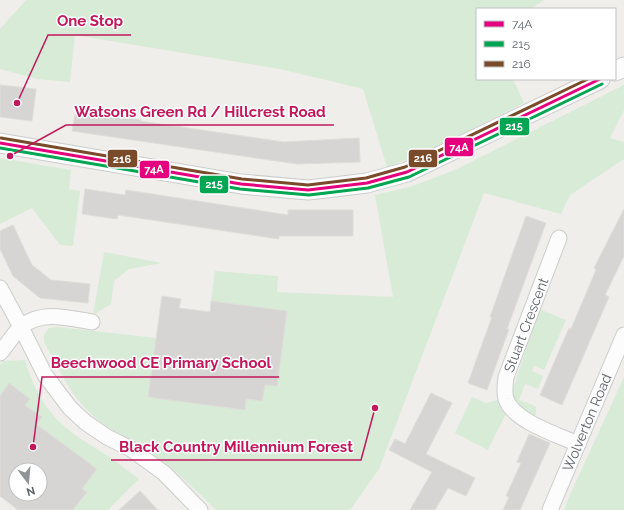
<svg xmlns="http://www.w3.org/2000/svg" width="624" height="510" viewBox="0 0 624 510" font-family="Raleway,sans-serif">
	<rect width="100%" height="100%" fill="#efeeea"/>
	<!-- green -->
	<path fill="#d8ebd6" d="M26,0H544L531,9H477V79H513L524,103L424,153L387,167L363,89L280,69L75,35L70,82L37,79L0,69V29Z
		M624,85V110L610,138L624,142V159L570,195L561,214L484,193L379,469L350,510H216C195,489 174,468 149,452C131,440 109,431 93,416C71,396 58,368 44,342V335L49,328L58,327L156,338L148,397L245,410L246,399L262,401L265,385L277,386L287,312L211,301L215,271L278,276L277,292L393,297L375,195L413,186L455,170Z
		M0,158L71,170L69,189L80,191L73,246L60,245L32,208L0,224Z
		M104,252L162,263L129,269L114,281L111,304L93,315Z
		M539,309L566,320L544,370L534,366L532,371L543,376L538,389L525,384L519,400L531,404L536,407V412L535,417C521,410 513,406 513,389Z
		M25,360C31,380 39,399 53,415C68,433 90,444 109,457C120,464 129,472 139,479L108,510H73L86,493L82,489L97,469L36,424L42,417L25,405L29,398L9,383L0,396V365L3,361Z
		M624,377V510H564L569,497Z
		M472,397L486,403L498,400L501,409L506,414L496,433L488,450L455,433Z"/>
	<!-- building -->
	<path fill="#d6d5d3" stroke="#deddd9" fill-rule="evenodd" d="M0,85L36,89L32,121L0,117Z
		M76,110L141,120L140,121L284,142L359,138L360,162L297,164L72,131Z
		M85,189L125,195L126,190L288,215V210H353V236H279V239L118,215L117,219L82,214Z
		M624,209V256L605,295L609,297L562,405L540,395L569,328L571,329L596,270L594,268Z
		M526,216L546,223L507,329H509L487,390L468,383L492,317H490Z
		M13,225L32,265L51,280L90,284L88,303L40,298L13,276L0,249V231Z
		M162,296L181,299L179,308L210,312L211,301L287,311L277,386L265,385L262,401L246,399L245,410L148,397Z
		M9,383L30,399L25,405L42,417L36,424L97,469L82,489L87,492L73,510H18L0,496V396ZM16,470H40V494H16Z
		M431,393L452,403L426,454L475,478L466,496L448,488L435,510H410L432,472L389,450L395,439L405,444Z
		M529,434L550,443L520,510H503L509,497L506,496L521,463L517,462Z
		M140,491L158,510H119Z"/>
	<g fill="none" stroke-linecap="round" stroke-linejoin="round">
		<defs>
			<g id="minor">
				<path d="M559,238L506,377C505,384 504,392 506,399C513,421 558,435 578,444"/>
				<path d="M0,288L21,327L45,375L70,408L85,422L107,437L131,449L164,473L200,510"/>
				<path d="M0,353C7,345 14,333 22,326C43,310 68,318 92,322"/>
				<path id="s1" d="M550,510L624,335"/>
			</g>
			<path id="tertiary" d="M615,71L624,67
				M0,143L241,184L308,190L326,188L367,183L407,172L600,79"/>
		</defs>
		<!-- minor casing -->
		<use href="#minor" stroke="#cbcccc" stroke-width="17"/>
		<!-- tertiary casing -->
		<use href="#tertiary" stroke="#cbcccc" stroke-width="21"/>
		<!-- minor -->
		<use href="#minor" stroke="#fdfcfc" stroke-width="15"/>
		<!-- tertiary -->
		<use href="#tertiary" stroke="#fdfcfc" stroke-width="19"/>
		<defs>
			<path id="bus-1" d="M0,143L241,184L308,190L367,183L407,172L600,79"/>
			<path id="bus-2" d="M0,148L240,189L309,195L368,188L409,177L602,84"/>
			<path id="bus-3" d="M1,138L242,179L308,185L366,178L405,167L588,79"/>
		</defs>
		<!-- bus-1 casing -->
		<use href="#bus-1" stroke="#fff" stroke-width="6"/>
		<!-- bus-2 casing -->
		<use href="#bus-2" stroke="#fff" stroke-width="6"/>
		<!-- bus-3 casing -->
		<use href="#bus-3" stroke="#fff" stroke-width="6"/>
		<!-- bus-1 -->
		<use href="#bus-1" stroke="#e5007d" stroke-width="3"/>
		<!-- bus-2 -->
		<use href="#bus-2" stroke="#00a651" stroke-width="3"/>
		<!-- bus-3 -->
		<use href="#bus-3" stroke="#7a4b2a" stroke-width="3"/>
	</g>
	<g text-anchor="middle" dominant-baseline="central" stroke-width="3" stroke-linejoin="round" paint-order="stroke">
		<!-- street labels -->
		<g font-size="14" fill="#5f6368" stroke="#fff">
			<text transform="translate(526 325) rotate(-69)">Stuart Crescent</text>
			<text stroke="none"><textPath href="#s1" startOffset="95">Wolverton Road</textPath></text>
		</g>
	</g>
	<!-- callouts -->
	<path fill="none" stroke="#c2185b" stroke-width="1.5" d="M17 103L48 35H131M10 156L66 125H334M33 447L42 377H279M375 408L361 460H111"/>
	<g fill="#c2185b" stroke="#fff" stroke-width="1.5">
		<circle cx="17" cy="103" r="4"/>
		<circle cx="10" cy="156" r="4"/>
		<circle cx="33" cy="447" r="4"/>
		<circle cx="375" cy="408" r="4"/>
	</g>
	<g font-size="15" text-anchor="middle" font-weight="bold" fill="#c2185b" stroke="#fff" stroke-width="3" stroke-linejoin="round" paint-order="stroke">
		<text x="90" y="26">One Stop</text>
		<text x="200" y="117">Watsons Green Rd / Hillcrest Road</text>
		<text x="161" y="368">Beechwood CE Primary School</text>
		<text x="236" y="452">Black Country Millennium Forest</text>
	</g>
	<g stroke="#fff" stroke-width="1.5">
		<rect x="499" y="117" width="31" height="19" rx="4" fill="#00a651"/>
		<rect x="444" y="137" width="30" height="20" rx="4" fill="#e5007d"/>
		<rect x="408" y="149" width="30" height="19" rx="4" fill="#7a4b2a"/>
		<rect x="107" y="149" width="31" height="19" rx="4" fill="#7a4b2a"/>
		<rect x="139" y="160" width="31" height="19" rx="4" fill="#e5007d"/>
		<rect x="199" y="175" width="30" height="19" rx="4" fill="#00a651"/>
	</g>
	<g font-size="11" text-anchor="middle" font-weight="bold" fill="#fff">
		<text x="514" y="130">215</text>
		<text x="459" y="151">74A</text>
		<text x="423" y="162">216</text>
		<text x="122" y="163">216</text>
		<text x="154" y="173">74A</text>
		<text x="214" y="188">215</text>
	</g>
	<!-- legend -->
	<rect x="476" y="8" width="140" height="72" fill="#ffffff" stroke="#bfc1c3"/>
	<rect x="484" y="21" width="20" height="6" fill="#e5007d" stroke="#bfc1c3"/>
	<text x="512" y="28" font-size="12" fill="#5f6368">74A</text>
	<rect x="484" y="41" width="20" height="6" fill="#00a651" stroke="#bfc1c3"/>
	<text x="512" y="48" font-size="12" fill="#5f6368">215</text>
	<rect x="484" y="61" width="20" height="6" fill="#7a4b2a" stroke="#bfc1c3"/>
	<text x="512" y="68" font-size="12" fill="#5f6368">216</text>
	<!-- north arrow -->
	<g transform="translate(28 482) rotate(164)"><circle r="19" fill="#ffffff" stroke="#bfc1c3"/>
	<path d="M0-3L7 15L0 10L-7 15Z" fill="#919496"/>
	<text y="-6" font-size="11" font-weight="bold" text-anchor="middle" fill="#5f6368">N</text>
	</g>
</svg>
